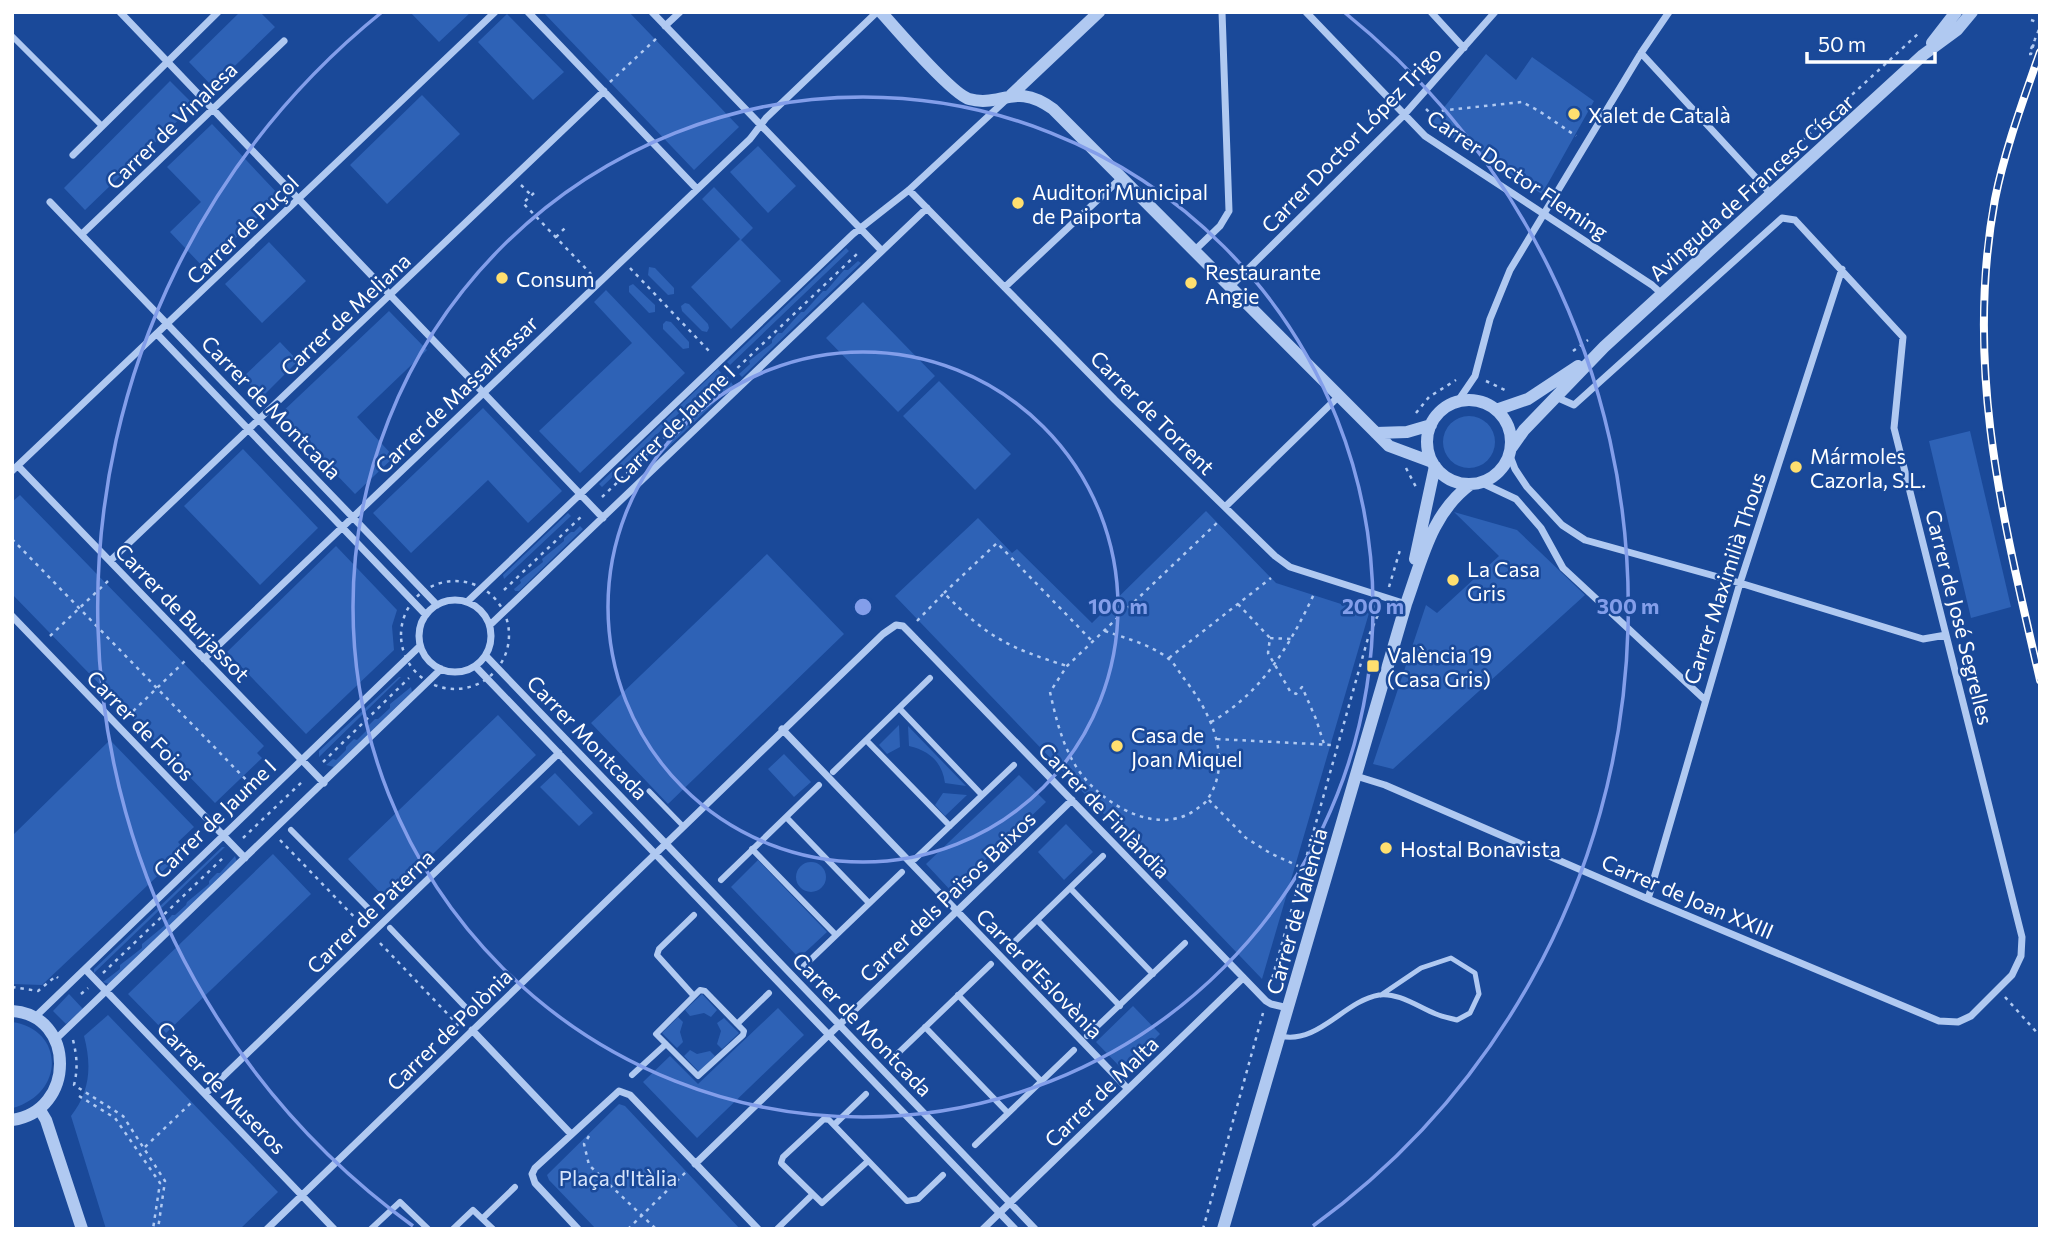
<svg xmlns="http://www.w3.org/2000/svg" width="2052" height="1241" viewBox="0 0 2052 1241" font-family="Commissioner,sans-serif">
	<rect width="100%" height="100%" fill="#1a4999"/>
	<!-- green -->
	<path fill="#2e62b6" d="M240,12H260L275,27L213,87L189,62Z
		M410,12H471L439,42Z
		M543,12H629L739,127L694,170Z
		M507,14L564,72L533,100L478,42Z
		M1486,54L1516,80L1532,57L1594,101L1542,194L1431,124Z
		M170,81L194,105L85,210L64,188Z
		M422,95L460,134L387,204L350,165Z
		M212,124L280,196L204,268L170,232L201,202L167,167Z
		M758,146L796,186L768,213L730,172Z
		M714,187L753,228L741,240L781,281L731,329L691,287L740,239L702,199Z
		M269,242L306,281L262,323L225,284Z
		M846,248L849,251L730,365L727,362Z
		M858,261L861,263L742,377L739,374L750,364L749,361L772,343V340L778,333H782L801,312H804L823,291H826L844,270H848Z
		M649,267L655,268L674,288V294L668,295L648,275Z
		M633,284L655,305V312L649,313L629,292V286Z
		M606,290L685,373L580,473L539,431L632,343L594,302Z
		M863,302L935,376L898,412L826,338Z
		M685,303L689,304L708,324L709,328L707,332L702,331L682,311L681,306Z
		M389,311L427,350L357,417L394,457L355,494L279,415Z
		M666,321L671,322L689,342V348L683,349L663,329V324Z
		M280,342L298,361L262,397L243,377Z
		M718,369L721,373L602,487L599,484Z
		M939,381L1011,454L975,490L903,416Z
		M731,382L733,385L657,458L654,456L666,444V441L673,435H676L694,414H697L711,401L710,399Z
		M483,408L562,491L528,523L488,480L411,553L373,513Z
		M1443 442a26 26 0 1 1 52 0a26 26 0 1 1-52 0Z
		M1970,431L2011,607L1971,618L1929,441Z
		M243,449L318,528L260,585L184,506Z
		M20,495L264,746L257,753L262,758L215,803L12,594V502Z
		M1206,511L1276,583L1369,613L1262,979L895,596L978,518L1012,553L1017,549L1092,623Z
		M1454,512L1517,530L1585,595L1393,769L1373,764L1426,605L1437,613L1499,556Z
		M568,513L571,516L504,579L503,575Z
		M580,526L583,529L519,591H515L514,589L521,583L520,580L543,562L542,559L564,541V538L571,532H574Z
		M336,546L397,610L392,626L394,650L306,734L227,652Z
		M767,554L844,634L668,804L591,723Z
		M399,677H401L319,757V751Z
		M411,687L412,692L334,767L326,765L333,759L336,760L346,750V747L354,739L357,740L368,729V726L375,719H378L390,708V704Z
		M498,715L536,755L386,899L348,859Z
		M899,725L900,747L887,754L879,745Z
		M908,726L966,786L945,783C942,762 930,751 909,746Z
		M110,740L194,827L178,842L185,850L42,985L12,984V836Z
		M784,754L811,782L794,797L768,769Z
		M555,773L593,813L579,826L540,787Z
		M1019,775L1046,802L952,892L926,864Z
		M943,793L967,795L945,816L935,805Z
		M1066,824L1093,852L1064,880L1038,852Z
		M222,847H225L94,973V969Z
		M273,854L311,894L166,1033L128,994Z
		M235,856L237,862L109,984L103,982L120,969V965L142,948V944L164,926L165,923L172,915H175L186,905L187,902L209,884V881L217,873H220Z
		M758,860L827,932L799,958L731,887Z
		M796 877a15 15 0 1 1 30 0a15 15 0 1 1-30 0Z
		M69,994L83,1009L66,1024L53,1011Z
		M702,994L717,1010L711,1017L704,1013L690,1016L685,1010Z
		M1133,1006L1160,1034L1123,1070L1096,1042Z
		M778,1008L804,1035L697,1138L643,1082L670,1056L698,1084Z
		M108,1015L278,1192L240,1229H106L71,1116C90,1092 92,1066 84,1036Z
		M678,1017L683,1022L680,1032L683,1042L677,1048L662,1033Z
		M724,1018L739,1033L722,1049L717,1044L721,1031L717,1023Z
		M12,1022C64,1029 66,1093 13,1108Z
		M690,1050L697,1054L710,1051L715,1056L699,1072L684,1056Z
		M619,1104L625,1106L740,1229H596L549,1180L547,1175Z"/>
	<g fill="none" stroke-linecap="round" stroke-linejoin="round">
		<!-- path -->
		<path stroke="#b0c9f1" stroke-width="2.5" stroke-dasharray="3.5 5" stroke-linecap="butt" d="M2031,20L2040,23
			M2031,49L2040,27
			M2029,54H2031L2035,39
			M610,82L658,37
			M1426,109L1429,112L1522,102L1539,111L1576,136
			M1780,165V161L1919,33
			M521,185L531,195
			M534,193L523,203L591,274
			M556,237L566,227
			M630,268L710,352
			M1573,351L1588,340
			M1486,381L1505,390
			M1416,413L1429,397L1456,380
			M1406,468L1416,487
			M602,497L859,252
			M12,539L255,789
			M401 635a54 54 0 1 1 108 0a54 54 0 1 1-108 0Z
			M1389,587L1400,550
			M504,590L584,514
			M944,593L997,543L1093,642
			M1238,604L1270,638L1268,653L1290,691L1296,694L1302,687L1316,719L1324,744
			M917,621L944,593C987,637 1009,648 1067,666
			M1105,631C1125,638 1152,645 1169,659C1174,663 1178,670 1182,676C1208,708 1234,757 1209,797C1207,802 1202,805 1198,808C1160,838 1104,806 1079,771C1063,748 1056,719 1050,692L1067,666L1219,521
			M50,636L108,581
			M1270,638L1291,639
			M1169,658L1271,578
			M127,717L186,660
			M1211,722C1262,693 1290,645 1314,594
			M1217,739L1332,745
			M323,762L409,678
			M1209,800L1246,838L1270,853L1298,866
			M243,838L304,780
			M280,840L363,926
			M380,943L460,1027
			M103,973L225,856
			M1270,986L1368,638L1380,610
			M12,987L38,991L56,976L58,978
			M81,994L88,988
			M2005,997L2040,1036
			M73,1040C77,1056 78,1069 74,1085L123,1116L165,1181L158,1229
			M79,1096L115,1118L160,1183L153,1229
			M589,1136L584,1144L589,1165L656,1229
			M145,1147L193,1101
			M628,1229L686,1172
			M1203,1229L1263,1013"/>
		<!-- service -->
		<path stroke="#b0c9f1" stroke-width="5" d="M649,791L683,826
			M1280,1036C1318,1045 1344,1001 1379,995C1398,992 1420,1008 1436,1014C1443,1017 1450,1018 1457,1020L1470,1013L1479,994L1475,973L1451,958L1421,968L1381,995"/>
		<!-- pedestrian -->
		<path stroke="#b0c9f1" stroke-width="6" d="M12,36L102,126
			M899,708L982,795
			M866,740L950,826
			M833,772L930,678
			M786,817L869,903
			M291,830L375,915
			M752,849L836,935
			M915,859L1014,765
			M721,880L819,785
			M1070,888L1153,974
			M1037,920L1120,1006
			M390,928L471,1013
			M1007,949L1103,856
			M804,966L902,872
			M700,990L705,991L744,1031L743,1035L698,1076L656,1034Z
			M693,995L657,955L659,949L694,915
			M958,995L1041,1081
			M737,1024L769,993
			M925,1027L1008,1113
			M1087,1036L1185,943
			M892,1059L991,964
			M632,1075L666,1044
			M834,1125L866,1094
			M975,1145L1074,1050
			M868,1161L822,1203L781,1163L783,1157L824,1119L829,1120L907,1201L918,1199L943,1175
			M483,1218L515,1187
			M371,1229L400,1202L428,1229
			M453,1229L473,1210L493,1229
			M777,1229L812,1195"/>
		<!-- minor -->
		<path stroke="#b0c9f1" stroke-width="7" d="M120,12L603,518
			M528,12L697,189
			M652,12L882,251
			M1306,12L1425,136L1652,285L1662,294
			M1431,12L1464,48
			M665,26L680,12
			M1641,53L1771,194
			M73,155L218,12
			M909,190L1115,400L1275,556L1290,567L1406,604
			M50,202L437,605
			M82,234L284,41
			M1194,251L1220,226L1229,211L1222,12
			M1005,287L1122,177
			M1230,287L1403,116L1495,12
			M157,334L426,615
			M1458,401L1475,376L1490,319L1510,270L1641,53L1669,12
			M1510,456L1515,469L1527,487L1562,525L1585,540L1740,583L1923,639L1946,635
			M18,466L324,783
			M12,471L495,12
			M1482,483L1516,499L1541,528L1563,568L1704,699
			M1225,507L1338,397
			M110,561L604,91
			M419 636a36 36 0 1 1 72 0a36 36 0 1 1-72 0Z
			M467,602L853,234L909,190L1008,98
			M12,616L245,858
			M490,625L927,208
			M486,656L1035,1229
			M204,659L750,139L766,118L877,12
			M475,666L1015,1229
			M782,729L1128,1089
			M1356,776L1385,785L1648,899L1939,1021L1958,1022L1971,1016L2012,975L2021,956L2022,937L1894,428L1903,337L1795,220L1782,218L1574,405L1556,397
			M1648,899L1740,583L1842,269
			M85,969L334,1229
			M34,1018L420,646
			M472,1030L571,1134
			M55,1040L441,669
			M205,1094L559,753
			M695,1164L1072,800
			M267,1229L883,634L896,625L903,626L908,631L1266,1001L1271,1004L1288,1008
			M578,1229L535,1183L532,1174L535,1168L619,1091L630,1095L758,1229
			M983,1229L1243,978"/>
		<!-- tertiary -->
		<path stroke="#b0c9f1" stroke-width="12" d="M881,12C896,29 953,95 969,99C1001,108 1015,81 1053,109L1389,446L1432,462
			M1932,43L1956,12
			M1011,95L1099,12
			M1427 442a42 42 0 1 1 84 0a42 42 0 1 1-84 0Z
			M1496,410L1528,399L1578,366
			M1376,433L1407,432L1431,425
			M1512,447L1524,430L1604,347L1923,55L1957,30L1972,12
			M1415,559L1435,466
			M12,1011C76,1015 76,1111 12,1120
			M40,1110L46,1120L82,1229
			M1223,1229L1406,604C1422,560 1431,513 1471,484"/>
		<defs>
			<path id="rail" d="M2040,52C2023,101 2005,149 1995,199C1964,367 2003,519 2040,680"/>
		</defs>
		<!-- rail casing -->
		<use href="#rail" stroke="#fff" stroke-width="8"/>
		<!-- rail -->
		<use href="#rail" stroke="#1a4999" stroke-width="5" stroke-dasharray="16" stroke-linecap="butt"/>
	</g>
	<!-- distance rings -->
	<g fill="none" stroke="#839eea" stroke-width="3.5">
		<circle cx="863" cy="607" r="255"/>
		<circle cx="863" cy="607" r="510"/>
		<path d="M413 1226A765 765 0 0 1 382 12M1344 12A765 765 0 0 1 1313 1226"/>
	</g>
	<!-- markers -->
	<g fill="#ffdf6f" stroke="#1a4999" stroke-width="2.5">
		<circle cx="1574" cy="114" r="7"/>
		<circle cx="1018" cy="203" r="7"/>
		<circle cx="502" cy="278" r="7"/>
		<circle cx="1191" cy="283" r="7"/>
		<circle cx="1796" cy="467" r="7"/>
		<circle cx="1453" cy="580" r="7"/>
		<rect x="1366" y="659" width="14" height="14" rx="3.5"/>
		<circle cx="1117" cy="746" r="7"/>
		<circle cx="1386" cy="848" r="7"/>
	</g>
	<g text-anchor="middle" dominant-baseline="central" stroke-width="5" stroke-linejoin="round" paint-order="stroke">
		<!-- poi labels -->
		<g font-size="21" fill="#fff" stroke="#1a4999" text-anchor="start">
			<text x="1588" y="114">Xalet de Català</text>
			<text x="1032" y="191">Auditori Municipal<tspan x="1032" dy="24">de Paiporta</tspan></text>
			<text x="1205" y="271">Restaurante<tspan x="1205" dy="24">Angie</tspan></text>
			<text x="516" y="278">Consum</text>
			<text x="1810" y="455">Mármoles<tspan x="1810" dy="24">Cazorla, S.L.</tspan></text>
			<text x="1467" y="568">La Casa<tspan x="1467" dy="24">Gris</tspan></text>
			<text x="1387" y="654">València 19<tspan x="1387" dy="24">(Casa Gris)</tspan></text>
			<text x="1131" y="734">Casa de<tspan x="1131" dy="24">Joan Miquel</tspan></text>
			<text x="1400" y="848">Hostal Bonavista</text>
		</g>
		<!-- street labels -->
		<g font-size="21" fill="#fff" stroke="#1a4999">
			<text transform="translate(171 125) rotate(-44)">Carrer de Vinalesa</text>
			<text transform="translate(1351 139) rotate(-46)">Carrer Doctor López Trigo</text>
			<text transform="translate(1518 174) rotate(34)">Carrer Doctor Fleming</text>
			<text transform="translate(1751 187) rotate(-42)">Avinguda de Francesc Císcar</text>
			<text transform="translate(242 229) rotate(-44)">Carrer de Puçol</text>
			<text transform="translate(345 314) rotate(-43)">Carrer de Meliana</text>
			<text transform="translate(456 394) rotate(-44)">Carrer de Massalfassar</text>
			<text transform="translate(272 407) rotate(46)">Carrer de Montcada</text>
			<text transform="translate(1153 412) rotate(45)">Carrer de Torrent</text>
			<text transform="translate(673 424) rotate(-44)">Carrer de Jaume I</text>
			<text transform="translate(1724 578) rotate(-72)">Carrer Maximilià Thous</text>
			<text transform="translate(183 612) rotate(46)">Carrer de Burjassot</text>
			<text transform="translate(1960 617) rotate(76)">Carrer de José Segrelles</text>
			<text transform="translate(141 725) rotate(46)">Carrer de Foios</text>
			<text transform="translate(588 737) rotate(46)">Carrer Montcada</text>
			<text transform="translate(1105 810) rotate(46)">Carrer de Finlàndia</text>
			<text transform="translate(214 818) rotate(-44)">Carrer de Jaume I</text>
			<text transform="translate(947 896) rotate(-44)">Carrer dels Països Baixos</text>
			<text transform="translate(1688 896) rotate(23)">Carrer de Joan XXIII</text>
			<text transform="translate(370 911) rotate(-44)">Carrer de Paterna</text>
			<text transform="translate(1296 911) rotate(-74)">Carrer de València</text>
			<text transform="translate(1040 973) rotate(46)">Carrer d'Eslovènia</text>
			<text transform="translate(863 1024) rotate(46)">Carrer de Montcada</text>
			<text transform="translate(449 1029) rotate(-44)">Carrer de Polònia</text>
			<text transform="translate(222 1087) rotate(46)">Carrer de Museros</text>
			<text transform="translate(1101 1091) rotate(-44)">Carrer de Malta</text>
		</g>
		<!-- park labels -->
		<g font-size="21" fill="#d7e5fb" stroke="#1a4999">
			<text x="618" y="1177">Plaça d'Itàlia</text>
		</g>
	</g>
	<circle cx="863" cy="607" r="10" fill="#839eea" stroke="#1a4999" stroke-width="3.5"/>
	<g font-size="21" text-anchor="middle" font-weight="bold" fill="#839eea" stroke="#1a4999" stroke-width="5" stroke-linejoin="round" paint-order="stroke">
		<text x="1118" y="614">100 m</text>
		<text x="1373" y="614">200 m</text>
		<text x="1628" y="614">300 m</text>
	</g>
	<!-- border -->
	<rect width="2052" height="1241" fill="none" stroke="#ffffff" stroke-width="28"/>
	<!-- scale -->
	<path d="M1807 52v10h128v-10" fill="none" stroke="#ffffff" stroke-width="3.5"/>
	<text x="1818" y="52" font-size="21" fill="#ffffff" stroke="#1a4999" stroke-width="5" paint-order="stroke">50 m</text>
</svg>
